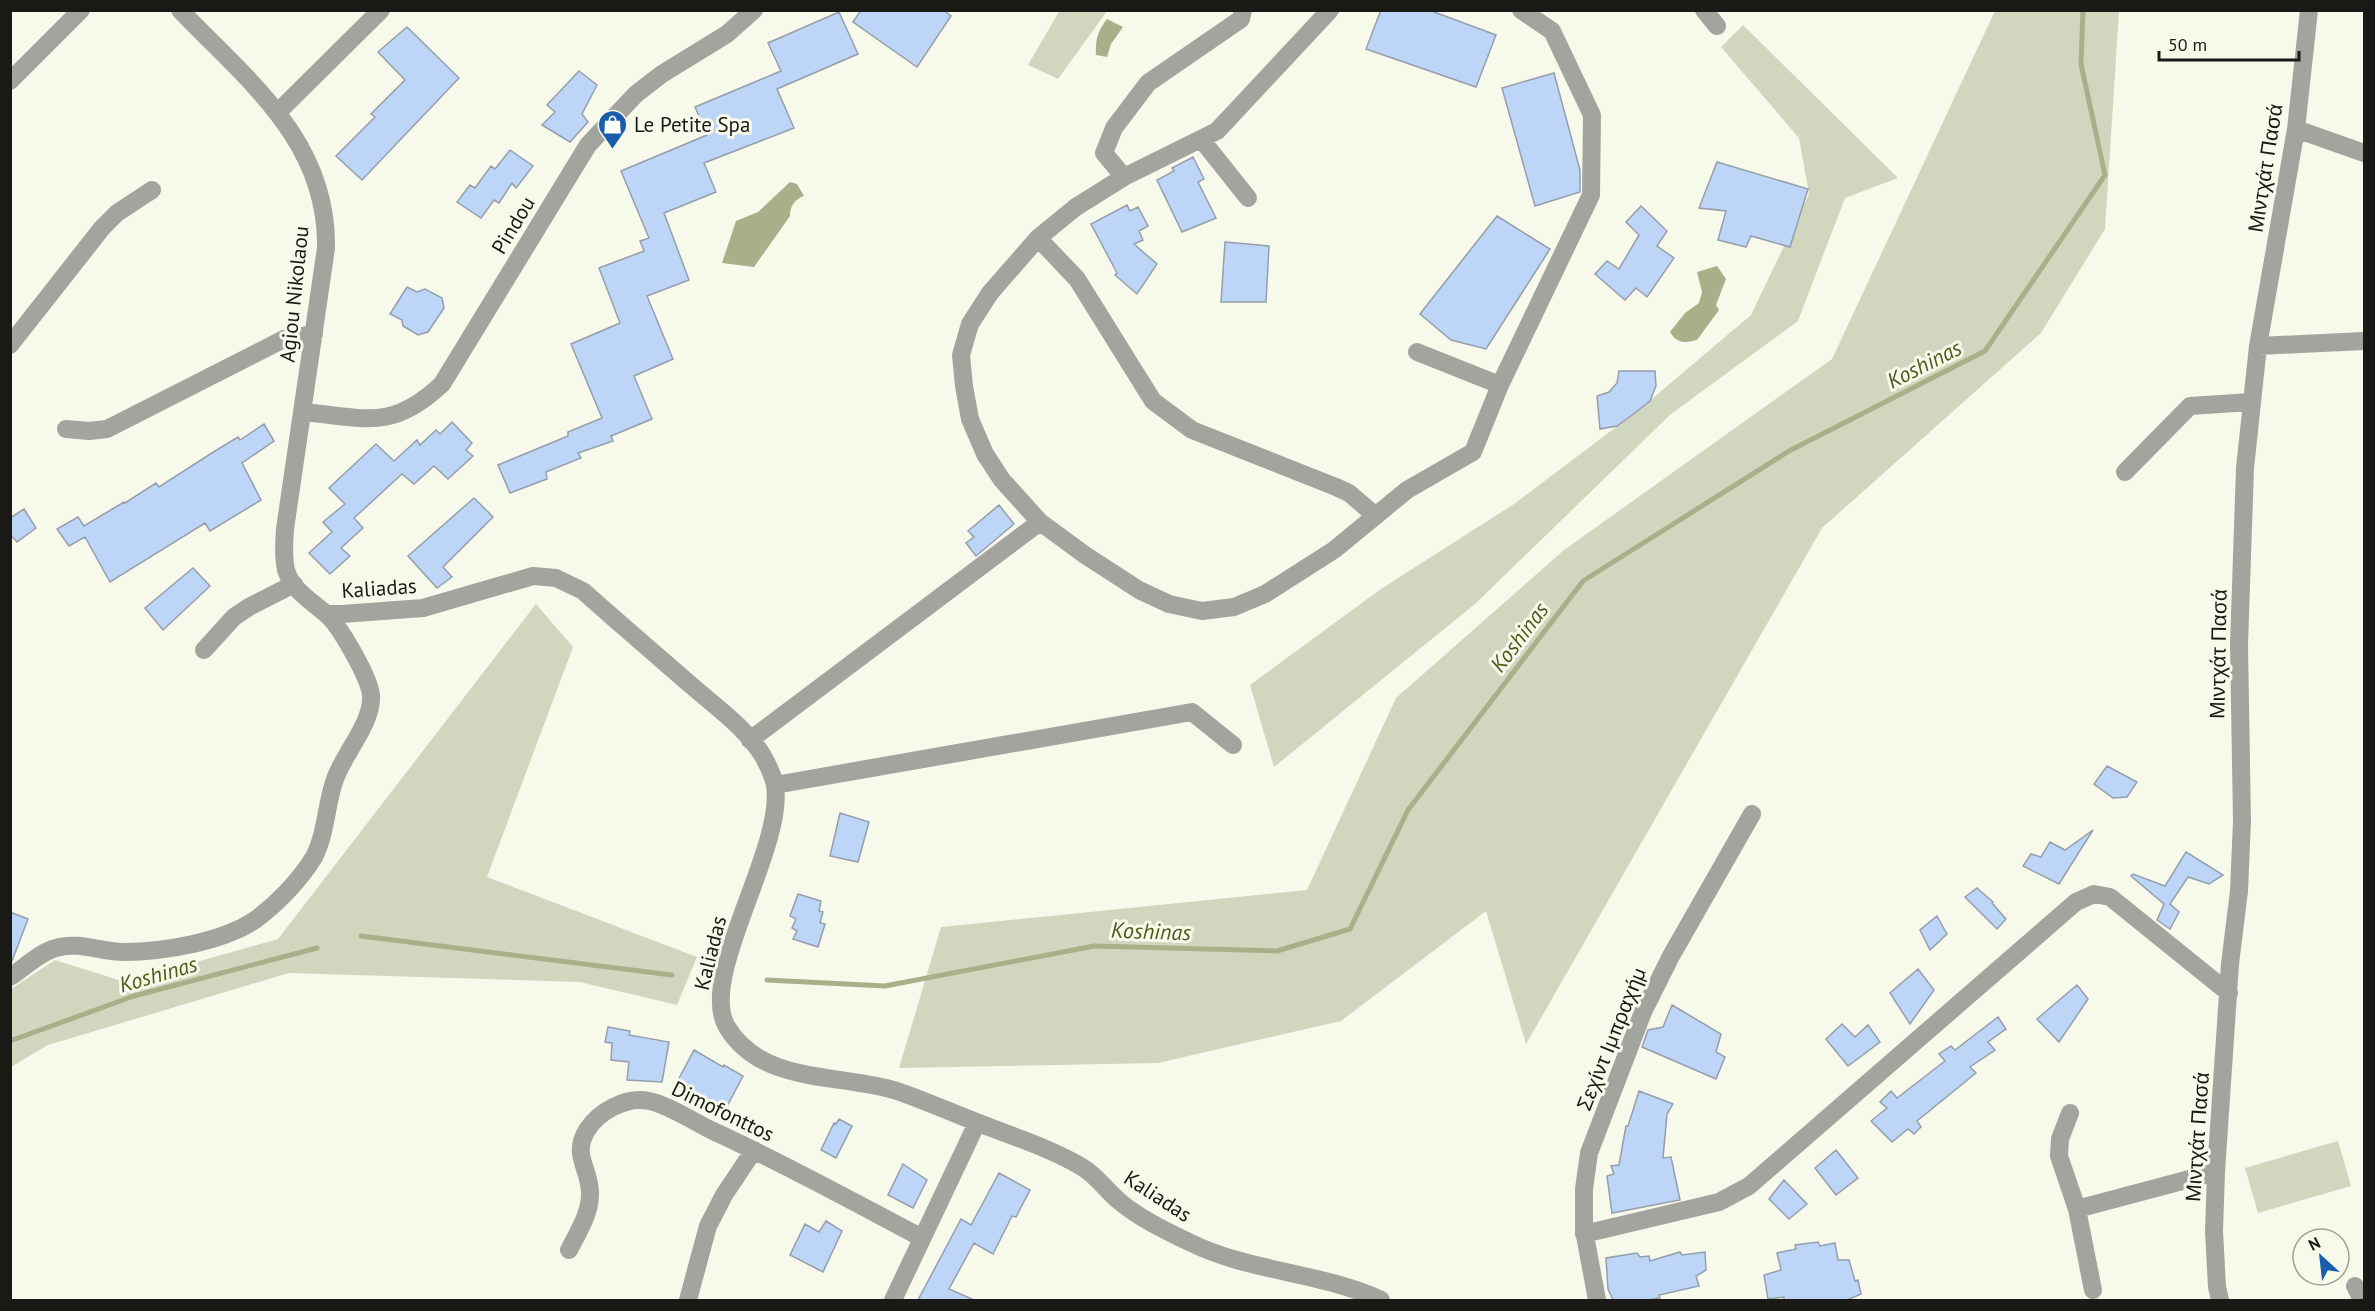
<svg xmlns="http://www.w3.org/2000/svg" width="2375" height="1311" viewBox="0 0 2375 1311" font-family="'PT Sans',sans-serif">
	<rect width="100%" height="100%" fill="#f7faeb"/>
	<!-- green -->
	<path fill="#d1d6be" d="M1060,10L1107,11L1058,79L1028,65Z
		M1995,11H2119L2105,229L2041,333L1822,528L1526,1044L1486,911L1341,1021L1158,1063L899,1068L941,927L1307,890L1396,698L1564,550L1832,359Z
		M1743,25L1898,178L1845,198L1798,321L1671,414L1475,604L1274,767L1250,685L1381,589L1514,504L1640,409L1751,315L1809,194L1799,138L1721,47Z
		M536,604L573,647L487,877L697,957L677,1005L580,982L289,973L48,1045L11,1067V989L55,960L125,982L278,939Z
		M2338,1141L2351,1186L2258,1213L2245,1168Z"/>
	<!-- water -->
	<path fill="#a9b089" d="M1107,19L1123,27L1111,44L1107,57L1096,55C1095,41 1098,30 1107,19Z
		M790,182L797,184L804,196C795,199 790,206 790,216L754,267L722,263L736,221L758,212Z
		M1717,266L1726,279L1716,305L1719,310L1697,340C1685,343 1677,344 1670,332L1685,313L1699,303L1702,292L1697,272Z"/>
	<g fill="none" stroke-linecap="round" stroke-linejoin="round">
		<!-- stream -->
		<path stroke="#a9b089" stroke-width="5" d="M361,936L672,975
			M767,980L885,986L1094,946L1277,951L1350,929L1408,810L1583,581L1789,451L1985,351L2105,175L2081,64L2083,10
			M10,1041L134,996L317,948"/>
	</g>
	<!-- building -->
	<path fill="#bdd6f8" stroke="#959eaa" stroke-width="1.5" d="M861,10H943L951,16L917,67L853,22Z
		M1381,10H1429L1496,35L1476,87L1366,49Z
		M839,12L858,54L777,89L794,128L704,163L716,192L664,213L689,280L647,296L673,359L634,376L652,419L611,436L613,441L578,453L581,458L546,472L547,479L510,493L498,465L568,436V432L602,418L571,344L620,323L599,268L644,251L640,241L649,238L621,171L707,135L695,107L781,71L768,43Z
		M407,27L459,78L362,180L336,156L375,117L371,114L405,80L378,52Z
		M579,71L597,85L582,114L588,122L570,142L542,125L555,112L547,105Z
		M1554,73L1580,170V192L1535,206L1502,88Z
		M510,150L533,166L516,188L512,183L499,203L494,200L481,218L457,202L470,185L475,188L491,166L495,169Z
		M1193,157L1204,179L1198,182L1216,218L1182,232L1157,180L1174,171L1172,168Z
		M1717,162L1808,189L1790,247L1751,236L1746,247L1718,240L1726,211L1699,208Z
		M1127,205L1130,211L1138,207L1148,226L1139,231L1143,240L1134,244L1157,264L1137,294L1115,275L1117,273L1091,224Z
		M1641,206L1667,231L1657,246L1674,258L1647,297L1636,288L1625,300L1595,274L1607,261L1619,269L1639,235L1626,222Z
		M1497,216L1550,249L1486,349L1451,340L1420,314Z
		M1225,242L1269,246L1266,302H1221Z
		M407,287L417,292L425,289L442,298L444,308L428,332L418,335L403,326L402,320L390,314Z
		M1619,371H1655L1656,386L1650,401L1632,415L1617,426L1600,429L1597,396L1609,392L1617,383Z
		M452,422L472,443L466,450L473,456L448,479L434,466L414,484L402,474L354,518L363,528L341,548L350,556L330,574L309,553L332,532L323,522L345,504L329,488L376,444L394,461L417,440L420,445L436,430L440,434Z
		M264,424L274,441L242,463L261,500L210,531L205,523L110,582L85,537L69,546L57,529L78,517L84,526L124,502L125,503L156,483L159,487L215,451L238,437L240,440Z
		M474,498L493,517L443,567L452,577L437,588L408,556Z
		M999,505L1014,524L976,556L966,543L974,537L968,531Z
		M24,509L36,528L17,542L10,534V518Z
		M193,568L210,586L163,630L145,608Z
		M2107,766L2137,782L2127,797L2113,798L2094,784Z
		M840,813L869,822L858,862L830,856Z
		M2093,830L2059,884L2023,866L2031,854L2041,857L2050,842L2065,850Z
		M2186,852L2223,875L2209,884L2188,877L2170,904L2179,912L2170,929L2157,920L2164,904L2131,876L2133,874L2165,886Z
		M1977,888L1993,902L1992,903L2006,919L1997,929L1965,897Z
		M798,894L821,901L819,911L823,912L820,923L825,924L818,947L793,939L797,931L792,928L796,919L790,916Z
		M10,912L28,919L12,961H10Z
		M1937,916L1947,934L1930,950L1920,930Z
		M1918,969L1934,990L1910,1024L1890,993Z
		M2077,985L2088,999L2059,1042L2037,1019Z
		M1672,1005L1721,1034L1716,1052L1725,1057L1716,1079L1642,1047L1648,1030L1663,1027Z
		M1998,1017L2006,1029L1988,1042L1995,1050L1970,1067L1976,1073L1917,1121L1921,1127L1914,1134L1908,1129L1892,1142L1871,1121L1887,1108L1880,1102L1891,1091L1897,1098L1945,1061L1939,1054L1951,1046L1955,1050Z
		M1842,1024L1855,1037L1868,1025L1880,1042L1848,1066L1826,1039Z
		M608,1027L630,1031L629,1035L669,1042L662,1082L627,1080L629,1062L611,1060L612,1043L605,1042Z
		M694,1050L723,1067L724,1065L743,1076L724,1112L705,1103L707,1100L676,1084Z
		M1639,1091L1673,1104L1667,1114L1663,1158L1671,1157L1680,1200L1612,1213L1607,1176L1614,1174L1611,1166L1619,1165L1626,1126H1628Z
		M839,1119L852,1126L836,1158L821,1150L834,1123L836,1124Z
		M1836,1150L1858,1178L1836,1195L1815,1168Z
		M903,1164L927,1180L913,1208L888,1195Z
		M999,1173L1030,1190L1016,1217L1012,1216L993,1254L974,1243L949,1289L974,1300H918L961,1219L971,1225Z
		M1784,1180L1807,1204L1789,1219L1769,1199Z
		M826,1221L842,1231L823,1272L790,1255L805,1224L819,1232Z
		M1818,1242L1820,1246L1835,1243L1838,1260H1849L1855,1281L1858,1280L1861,1294L1847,1300H1784V1297L1768,1299L1764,1275L1781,1270L1777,1253L1796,1249L1795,1245Z
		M1680,1252L1682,1255L1705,1252L1706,1270L1696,1276L1699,1286L1659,1295L1660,1298L1646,1300H1613L1608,1289L1606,1258L1637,1253L1640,1257L1649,1256L1650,1261Z"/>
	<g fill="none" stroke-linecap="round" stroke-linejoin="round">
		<!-- minor -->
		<path stroke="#a3a49e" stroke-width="18" d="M1330,10L1217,131L1124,177L1076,207L1038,238L990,293L970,324L961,355L964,386L970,419L985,454L1002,480L1040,522L1085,555L1139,590L1169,604L1202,611L1234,607L1265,594L1334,550L1407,490L1473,452L1500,385L1591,195L1592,115L1552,31L1521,10
			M1704,10L1717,26
			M10,81L81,10
			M278,112L381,10
			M2296,129L2364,153
			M1201,139L1248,198
			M1124,177L1104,153L1114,128L1148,83L1241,19L1243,10
			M1038,238L1077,279L1153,401L1192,430L1336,487L1349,493L1376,516
			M10,345L102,228L117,213L152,190
			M2258,346L2364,341
			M1417,352L1500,385
			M303,412C366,418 392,431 442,384L588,145L636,94L662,74L727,34L754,10
			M66,429L89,431L107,429L284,339L314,334
			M2125,472L2190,406L2251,402
			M326,614H342L423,608L533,576L556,578L583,591C619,623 655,654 692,686C716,707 746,728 763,756C768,765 773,776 775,785C785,849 697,977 727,1027C762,1085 839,1073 897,1091C926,1101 955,1114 984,1125C1017,1138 1052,1149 1082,1167C1097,1176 1106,1190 1119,1201C1139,1218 1166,1231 1189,1242C1249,1272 1321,1272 1381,1300
			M204,650L234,617L249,607L294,584
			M750,740L1040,522
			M775,785L1192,712L1233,745
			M10,977C24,968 40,952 56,948C77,941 102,952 124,952C162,952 223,942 255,920C277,904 300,880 314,857C326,834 326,806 334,782C342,755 373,724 371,695C369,677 339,624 325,613C310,600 292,590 286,570C283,557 284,542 285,529L326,248C328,141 248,81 180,10
			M2070,1113L2060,1139L2059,1156L2077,1209L2093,1290
			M2077,1209L2216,1172
			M1584,1234L1719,1202L1749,1186L2076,902L2094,894L2110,897L2229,993
			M569,1250C577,1234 590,1214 590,1195C591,1169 571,1156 587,1130C599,1111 627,1096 649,1101C666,1104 695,1122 711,1130C783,1163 852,1201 922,1238
			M2355,1286L2362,1300
			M688,1300L708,1226L724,1195L754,1150
			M893,1300L977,1123
			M1597,1300L1584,1230V1189L1589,1153L1643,1012L1671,956L1752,814
			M2220,1300L2217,1287L2214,1231L2216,1172L2230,964L2239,891L2242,821L2239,645L2245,468L2258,346L2296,129L2309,10"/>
	</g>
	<!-- icons -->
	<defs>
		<symbol id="shop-pin" viewBox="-11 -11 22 30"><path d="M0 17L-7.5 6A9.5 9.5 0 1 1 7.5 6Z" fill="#1a5dae" stroke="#f7faeb"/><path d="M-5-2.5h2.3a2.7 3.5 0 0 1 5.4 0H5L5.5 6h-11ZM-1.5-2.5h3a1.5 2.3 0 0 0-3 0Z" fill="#fff"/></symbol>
	</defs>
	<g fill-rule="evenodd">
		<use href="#shop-pin" x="596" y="108" width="33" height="45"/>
	</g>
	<g text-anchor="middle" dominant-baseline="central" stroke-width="6" stroke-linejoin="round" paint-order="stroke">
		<!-- poi labels -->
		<g font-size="21" fill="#191a15" stroke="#f7faeb" text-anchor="start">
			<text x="634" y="124">Le Petite Spa</text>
		</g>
		<!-- street labels -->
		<g font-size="21" fill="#191a15" stroke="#f7faeb">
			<text transform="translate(2265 168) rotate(-81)">Μιντχάτ Πασά</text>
			<text transform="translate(513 225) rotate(-59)">Pindou</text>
			<text transform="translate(294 294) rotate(-84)">Agiou Nikolaou</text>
			<text transform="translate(379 588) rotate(-4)">Kaliadas</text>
			<text transform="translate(2218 654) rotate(-89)">Μιντχάτ Πασά</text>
			<text transform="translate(710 953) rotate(-76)">Kaliadas</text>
			<text transform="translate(1611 1039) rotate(-68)">Σεχίντ Ιμπραχήμ</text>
			<text transform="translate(723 1111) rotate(26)">Dimofonttos</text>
			<text transform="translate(2197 1137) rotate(-86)">Μιντχάτ Πασά</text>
			<text transform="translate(1158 1196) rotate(33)">Kaliadas</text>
		</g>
		<!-- water labels -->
		<g font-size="22" font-style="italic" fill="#51591b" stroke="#f7faeb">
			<text transform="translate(1924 364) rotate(-27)">Koshinas</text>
			<text transform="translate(1519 637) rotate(-53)">Koshinas</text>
			<text transform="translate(1151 931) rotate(2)">Koshinas</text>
			<text transform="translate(158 974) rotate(-16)">Koshinas</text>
		</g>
	</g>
	<!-- border -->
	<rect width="2375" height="1311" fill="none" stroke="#191a15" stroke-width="24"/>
	<!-- north arrow -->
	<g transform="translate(2321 1257) rotate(333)"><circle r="28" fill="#f7faeb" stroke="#9ea095" stroke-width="1.5"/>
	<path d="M0-4.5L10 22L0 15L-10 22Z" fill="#1a5dae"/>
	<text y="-9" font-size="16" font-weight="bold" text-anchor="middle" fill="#191a15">N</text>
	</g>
	<!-- scale -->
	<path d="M2159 51v9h140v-9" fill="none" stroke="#191a15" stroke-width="3"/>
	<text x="2168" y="51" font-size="18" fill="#191a15" stroke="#f7faeb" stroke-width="4.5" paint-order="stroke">50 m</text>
</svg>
